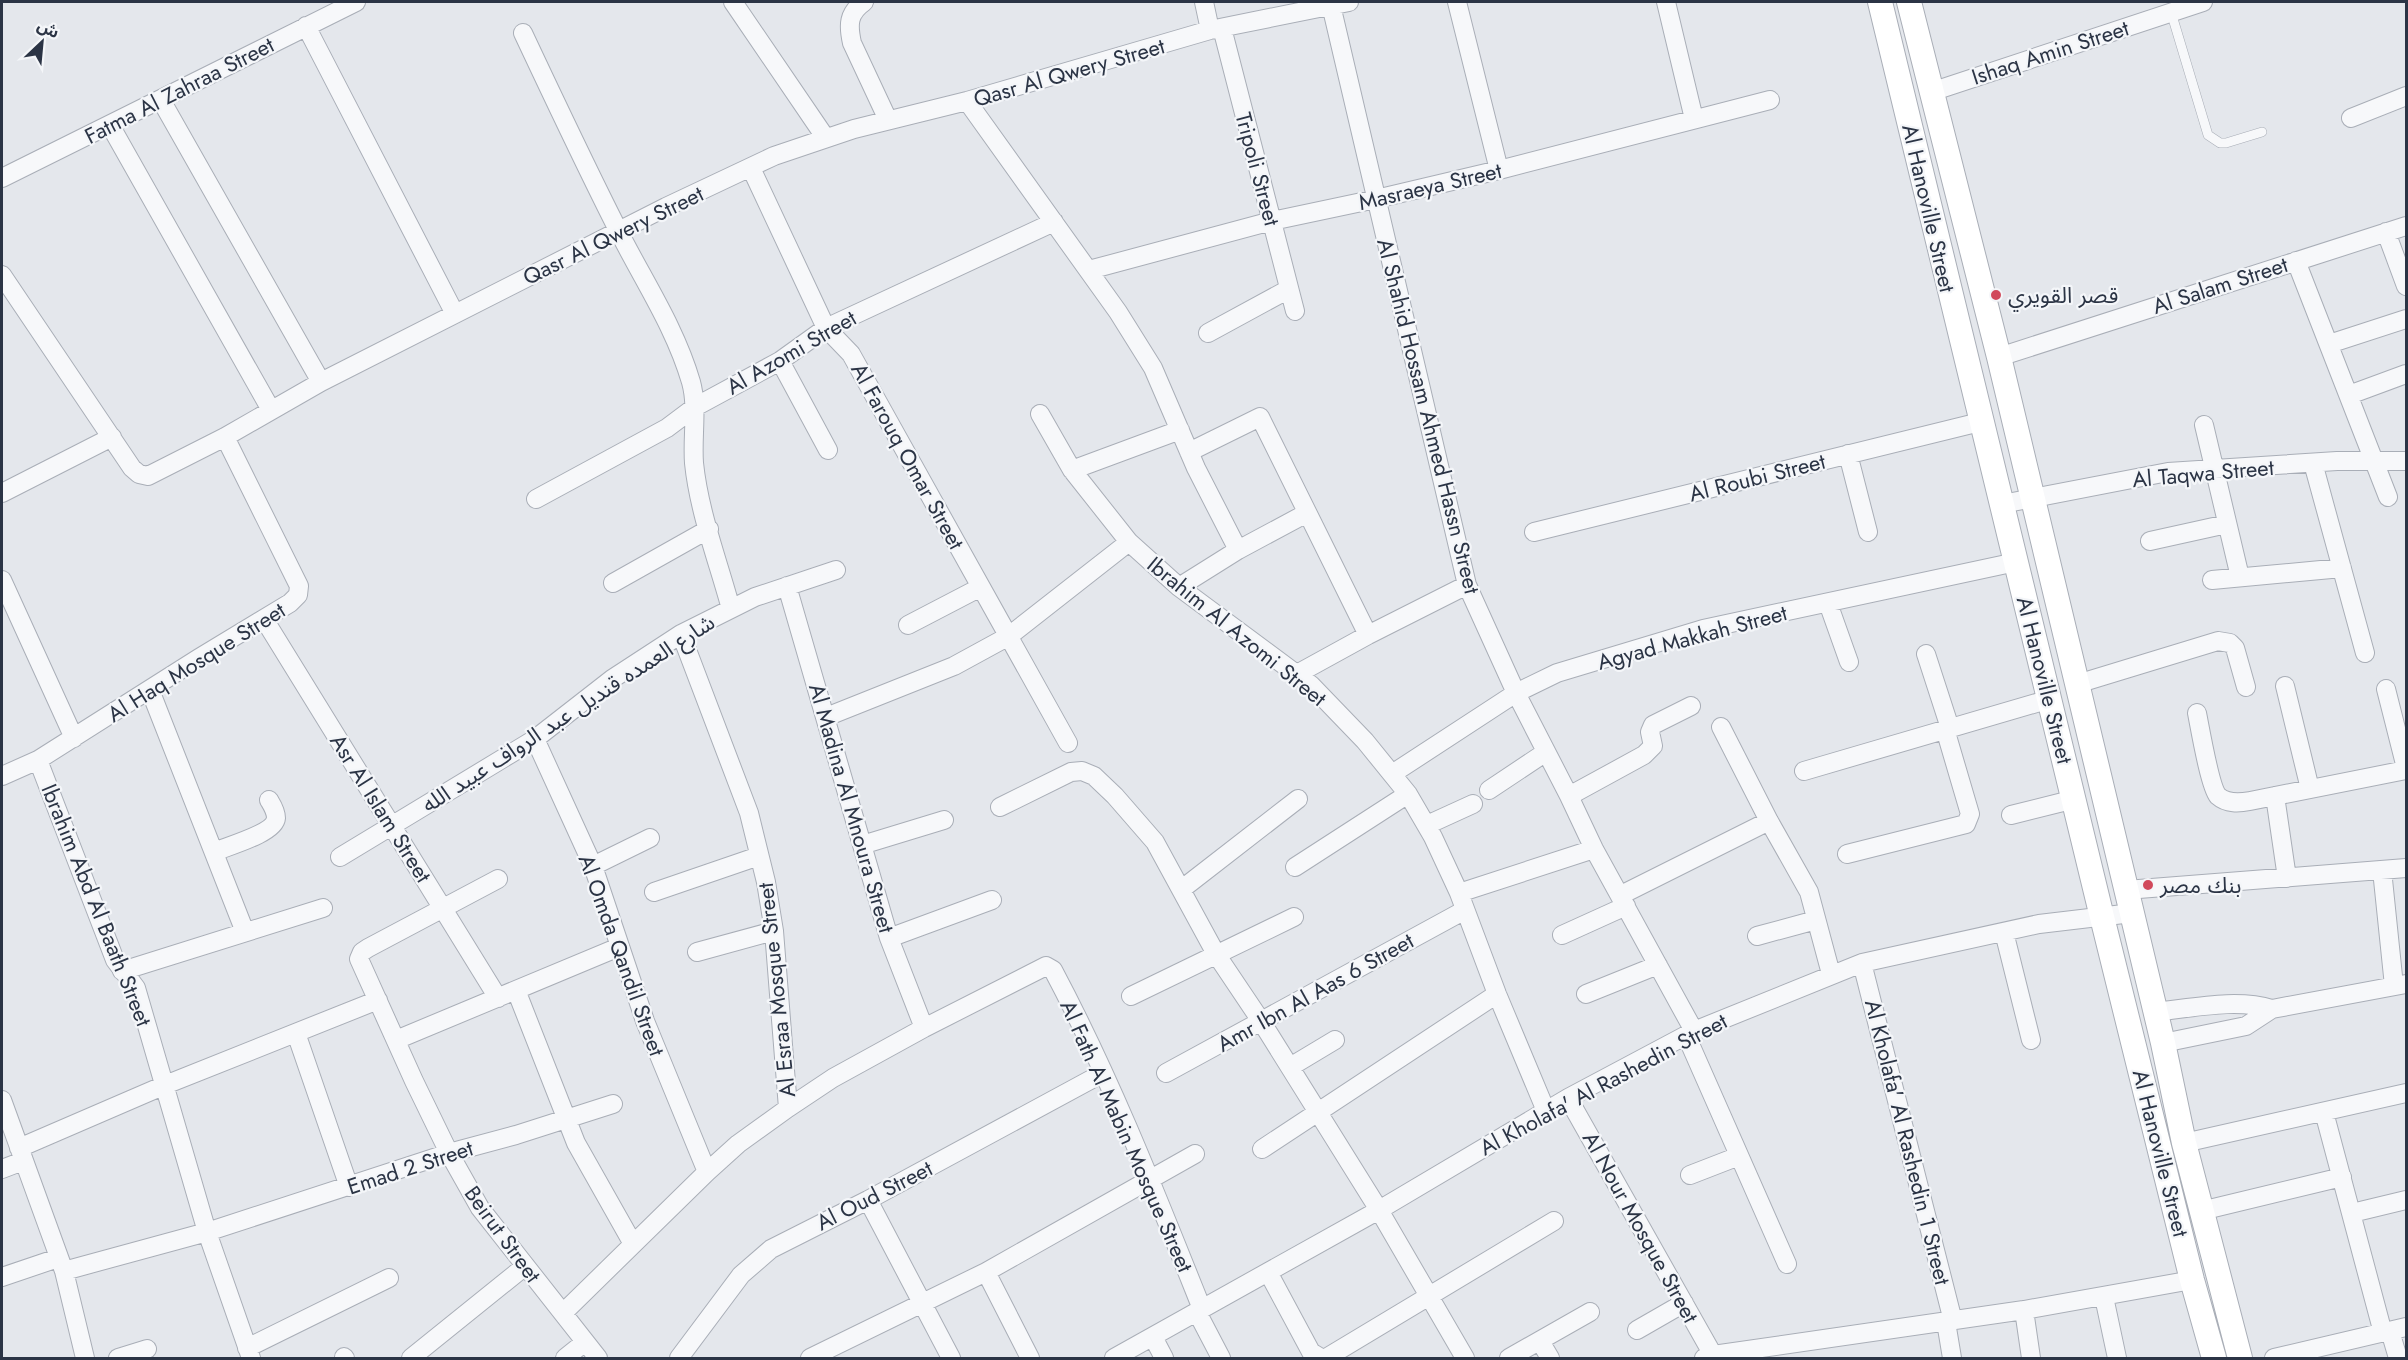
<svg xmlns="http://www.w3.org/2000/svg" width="2408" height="1360" viewBox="0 0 2408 1360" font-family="Jost,'Noto Sans Arabic',sans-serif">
	<rect width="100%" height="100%" fill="#e4e7ec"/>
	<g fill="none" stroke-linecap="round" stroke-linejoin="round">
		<defs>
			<path id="lane" d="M2171,12L2208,135L2220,143H2226L2262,132"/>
			<path id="street" d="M733,2L825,137
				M864,2C848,13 848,25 852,43L888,120
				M1204,2L1210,30
				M1457,2L1499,170
				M1666,2L1694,119
				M1331,5L1467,585L1516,693L1569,796L1594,849L1694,1031
				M306,26L455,314
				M1222,28L1295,311
				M523,33C554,99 585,165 618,230C643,280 675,327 691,382C698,407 692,436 694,463C699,512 718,561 731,609
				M1931,92L2203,2
				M161,100L321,382
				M967,101L1118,312L1153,368L1196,468L1238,550
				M2351,118L2406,96
				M110,125L271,410
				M751,168L826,328L851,354L1068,743
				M2,178L356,2
				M2386,232L2406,286
				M2296,261L2388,497
				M1089,270L1272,221L1376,199L1499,170L1770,100
				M2,275L132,468L139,474L148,476L225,437L321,382L666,207L774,156L854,129L967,101L1210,30L1349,2
				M1208,333L1289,289
				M2329,344L2406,319
				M1999,357L2406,226
				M780,361L828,450
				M2349,395L2406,374
				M1040,414L1072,470L1129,542L1179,587L1311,685L1365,741L1408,794L1433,837L1459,893L1497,994L1546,1111
				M2204,425L2240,577
				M1189,452L1260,417L1368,635
				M1848,454L1868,532
				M2313,463L2365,653
				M1072,470L1180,430
				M2,493L112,437
				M536,499L667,428L695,407L780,361L826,328L1054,222
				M2002,504L2168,472L2337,461H2406
				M1534,532L1980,422
				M2150,541L2227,524
				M2,580L74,738
				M2212,580L2342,568
				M613,583L709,529
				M787,586L889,938L924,1028
				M1179,587L1238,550L1307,513
				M1828,603L1849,662
				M264,619L498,998
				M908,625L981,587
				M681,634L749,813L766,882L774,931L788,1108
				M1926,654L1950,728
				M1297,674L1368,635L1467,585
				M2077,684L2218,641L2230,643L2235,648L2246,687
				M2285,686L2310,789
				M2386,689L2406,768
				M150,690L245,932
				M2197,713C2200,728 2210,787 2218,796C2227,804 2239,803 2250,801L2406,770
				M826,717L954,666L1009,636L1129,542
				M1721,727L1769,821L1809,892L1831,974
				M535,739L593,866L645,1021L707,1172
				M38,760L115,960L136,988L207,1232L251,1358
				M1804,771L2050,699
				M1392,774L1516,693L1557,673L1703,629L2016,562
				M2,776L38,760L199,658L290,603L298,595L299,586L225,437
				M1489,790L1546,752
				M1569,796L1644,755L1653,746L1650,732L1653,725L1691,706
				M2275,796L2287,878
				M1000,807L1071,772L1082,771L1094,776L1115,796L1155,842L1216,954L1261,1021L1379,1210L1465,1358
				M2011,815L2075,799
				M1427,825L1473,804
				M862,845L944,820
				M214,852C228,846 275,833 276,818C276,811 272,805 269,800
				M1847,854L1966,824L1970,814L1945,729
				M340,857L535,739L612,679L681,634L755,597L836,570
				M593,866L650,838
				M1295,867L1408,794
				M2382,870L2394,986
				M498,879L368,948L362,952L359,959L414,1081L449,1153L480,1208L598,1358
				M1182,889L1298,799
				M2126,890L2406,868
				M654,892L759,856
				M1459,893L1594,849
				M1621,895L1769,821
				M2004,932L2031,1040
				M1562,935L1626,906
				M1757,936L1816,920
				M889,938L992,900
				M697,952L774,931
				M1862,963L1953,1321
				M122,971L323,908
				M516,990L576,1143L633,1244
				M1586,994L1658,965
				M1131,996L1294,917
				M2155,1012C2193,1008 2236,998 2272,1009
				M296,1033L349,1187
				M1686,1035L1787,1264
				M396,1040L619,947
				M2163,1043L2246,1026L2272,1009L2406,984
				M1290,1067L1335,1040
				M1166,1073L1465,910
				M1568,1098L1713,1355
				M2,1100L64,1271L85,1358
				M2324,1112L2383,1333
				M2184,1143L2406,1093
				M19,1148L165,1085L378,1000
				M1262,1149L1497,994
				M2,1169L23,1161
				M1690,1175L1739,1156
				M868,1200L951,1358
				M2201,1211L2342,1177
				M2352,1213L2406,1200
				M64,1271L207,1232L449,1153L516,1135L613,1104
				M986,1272L1030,1358
				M1268,1272L1311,1352L1321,1358
				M2,1277L58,1258
				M2104,1297L2117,1358
				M2024,1310L2031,1358
				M1197,1312L1221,1358
				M563,1313L707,1172L738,1144L788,1108L833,1078L924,1028L1046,966L1053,970C1111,1079 1156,1194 1202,1309
				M1946,1322L1952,1358
				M1637,1330L1684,1303
				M2390,1331L2398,1358
				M1153,1337L1164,1358
				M1540,1341L1550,1358
				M247,1348L389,1278
				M344,1357L345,1358
				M118,1358L147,1349
				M411,1358L524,1267
				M565,1358L585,1342
				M679,1358L741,1275L771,1249L868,1200L1103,1073
				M810,1358L986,1272L1195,1154
				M1114,1358L1379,1210L1568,1098L1694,1031L1862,963L2039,924L2132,913
				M1326,1358L1554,1221
				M1509,1358L1590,1312
				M1704,1358L1713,1355L2024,1310L2192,1280
				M2274,1358L2406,1327"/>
			<path id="secondary" d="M1880,2L2102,917L2192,1280L2214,1358
				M1909,2L1999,357L2163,1043L2184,1143L2240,1358"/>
		</defs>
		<!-- lane casing -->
		<use href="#lane" stroke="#a9aeb7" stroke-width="10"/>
		<!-- street casing -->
		<use href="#street" stroke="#a9aeb7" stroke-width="20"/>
		<!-- secondary casing -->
		<use href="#secondary" stroke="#a9aeb7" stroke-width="26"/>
		<!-- lane -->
		<use href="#lane" stroke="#f7f8fa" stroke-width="9"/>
		<!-- street -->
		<use href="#street" stroke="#f7f8fa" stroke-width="18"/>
		<!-- secondary -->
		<use href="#secondary" stroke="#fff" stroke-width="24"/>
	</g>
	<!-- markers -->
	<g fill="#d1495b" stroke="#f4f6f9" stroke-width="2">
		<circle cx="1996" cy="295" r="6"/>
		<circle cx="2148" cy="885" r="6"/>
	</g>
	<g text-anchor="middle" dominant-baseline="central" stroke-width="4.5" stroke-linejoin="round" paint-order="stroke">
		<!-- street labels -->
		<g font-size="22" fill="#2b3445" stroke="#f4f6f9">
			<text transform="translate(2050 52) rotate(-18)">Ishaq Amin Street</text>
			<text transform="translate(1069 72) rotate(-16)">Qasr Al Qwery Street</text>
			<text transform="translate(179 90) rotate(-27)">Fatma Al Zahraa Street</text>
			<text transform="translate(1258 169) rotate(75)">Tripoli Street</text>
			<text transform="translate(1430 186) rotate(-13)">Masraeya Street</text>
			<text transform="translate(1929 208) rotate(77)">Al Hanoville Street</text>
			<text transform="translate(613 235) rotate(-26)">Qasr Al Qwery Street</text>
			<text transform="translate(2220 285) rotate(-18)">Al Salam Street</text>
			<text transform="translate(791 352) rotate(-30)">Al Azomi Street</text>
			<text transform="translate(1429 416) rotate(76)">Al Shahid Hossam Ahmed Hassn Street</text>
			<text transform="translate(908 456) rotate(61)">Al Farouq Omar Street</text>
			<text transform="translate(2203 473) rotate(-5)">Al Taqwa Street</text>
			<text transform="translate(1757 477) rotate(-14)">Al Roubi Street</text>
			<text transform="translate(1237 631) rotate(39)">Ibrahim Al Azomi Street</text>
			<text transform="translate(1692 637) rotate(-15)">Agyad Makkah Street</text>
			<text transform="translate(196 662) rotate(-32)">Al Haq Mosque Street</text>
			<text transform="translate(2045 680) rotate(76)">Al Hanoville Street</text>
			<text transform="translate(568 713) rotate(-33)">شارع العمده قنديل عبد الرواف عبيد الله</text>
			<text transform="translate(381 808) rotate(58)">Asr Al Islam Street</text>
			<text transform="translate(852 808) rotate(74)">Al Madina Al Mnoura Street</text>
			<text transform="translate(97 905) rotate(68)">Ibrahim Abd Al Baath Street</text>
			<text transform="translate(622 955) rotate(70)">Al Omda Qandil Street</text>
			<text transform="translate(776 990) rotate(-96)">Al Esraa Mosque Street</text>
			<text transform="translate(1315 992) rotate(-29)">Amr Ibn Al Aas 6 Street</text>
			<text transform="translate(1603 1084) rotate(-28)">Al Kholafa' Al Rashedin Street</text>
			<text transform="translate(1127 1136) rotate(66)">Al Fath Al Mabin Mosque Street</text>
			<text transform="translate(1908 1142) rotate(76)">Al Kholafa' Al Rashedin 1 Street</text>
			<text transform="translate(2161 1153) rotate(76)">Al Hanoville Street</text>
			<text transform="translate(410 1167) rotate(-18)">Emad 2 Street</text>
			<text transform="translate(874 1195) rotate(-27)">Al Oud Street</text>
			<text transform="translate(1641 1227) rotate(61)">Al Nour Mosque Street</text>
			<text transform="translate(503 1234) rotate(54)">Beirut Street</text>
		</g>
		<!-- poi labels -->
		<g font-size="22" fill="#2b3445" stroke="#f4f6f9" text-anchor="start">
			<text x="2008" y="295">قصر القويري</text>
			<text x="2160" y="885">بنك مصر</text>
		</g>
	</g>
	<!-- border -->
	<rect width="2408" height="1360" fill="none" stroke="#2b3445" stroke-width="6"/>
	<!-- north arrow -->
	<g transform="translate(42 42) rotate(26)" stroke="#f4f6f9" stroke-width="4.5" paint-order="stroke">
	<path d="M0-4.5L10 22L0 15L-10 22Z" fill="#2b3445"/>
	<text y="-9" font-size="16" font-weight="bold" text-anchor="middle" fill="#2b3445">ش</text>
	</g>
</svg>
